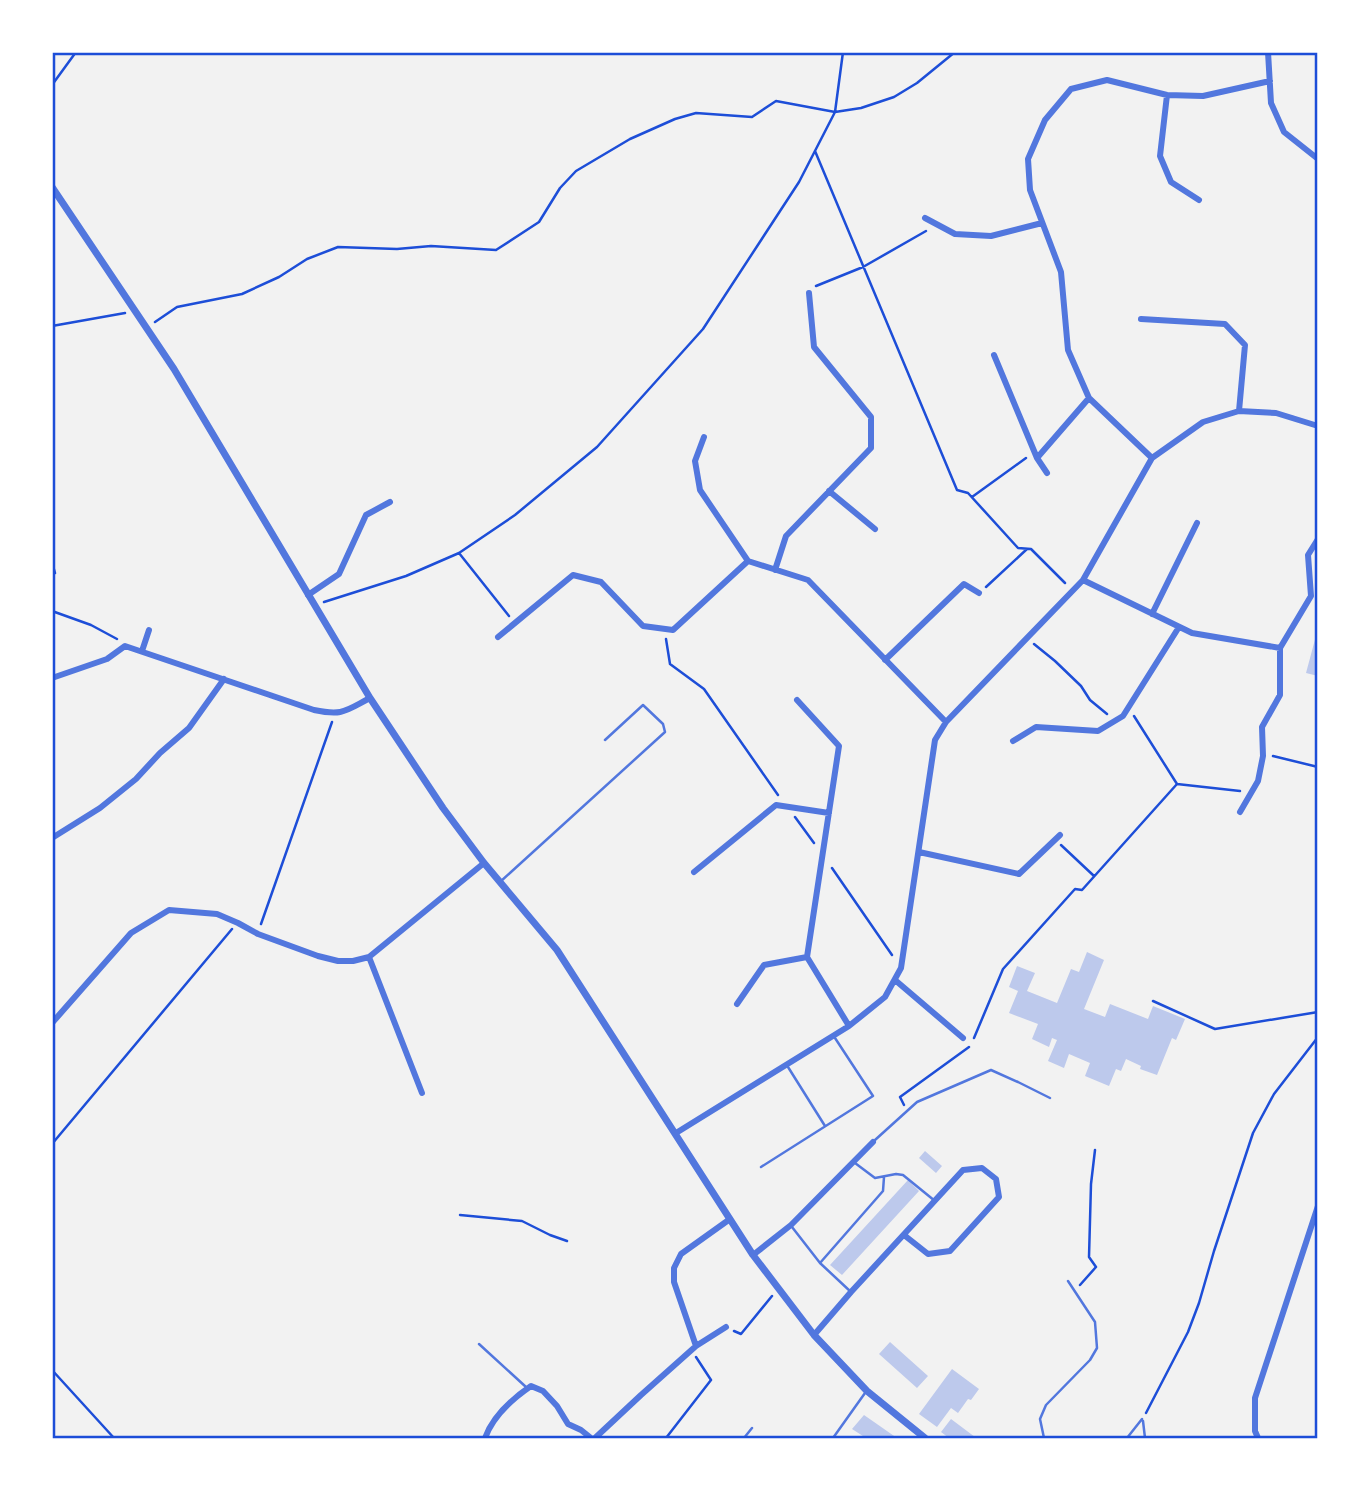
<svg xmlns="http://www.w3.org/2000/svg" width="1370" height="1491" viewBox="0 0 1370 1491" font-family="'Source Sans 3',sans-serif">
	<rect width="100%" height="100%" fill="#f2f2f2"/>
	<!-- building -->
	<path fill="#bdc9ec" d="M1317,632H1318V676L1306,673Z
		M1087,952L1104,960L1084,1009L1105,1017L1110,1004L1148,1019L1153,1006L1185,1019L1176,1040L1172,1038L1157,1075L1140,1069L1141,1066L1126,1059L1121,1071L1116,1069L1109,1086L1085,1076L1090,1063L1069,1054L1064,1068L1048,1061L1057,1040L1052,1038L1049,1047L1032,1039L1038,1024L1009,1013L1018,991L1009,987L1017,966L1035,973L1027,991L1057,1003L1071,969L1079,972Z
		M925,1151L942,1166L936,1173L919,1158Z
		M908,1180L919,1191L842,1275L830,1265Z
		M890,1342L928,1376L917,1388L879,1354Z
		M952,1369L979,1389L971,1400L968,1399L958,1413L951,1408L937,1427L919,1414Z
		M864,1415L897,1438H866L852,1429Z
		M951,1419L975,1437L974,1438H949L941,1432Z"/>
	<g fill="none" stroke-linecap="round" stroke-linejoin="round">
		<!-- path -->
		<path stroke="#1d4ed8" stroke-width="2.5" d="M52,85L76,52
			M815,151L957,490L968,493L1018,548L1031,549L1065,583
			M816,286L863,267L926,231
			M155,322L177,307L242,294L279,277L307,259L338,247L397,249L431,246L496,250L539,222L560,188L576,171L630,139L675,119L696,113L752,117L776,101L835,112L861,108L894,97L917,83L955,52
			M52,326L125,313
			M972,497L1026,458
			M459,553L509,616
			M52,562L55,573
			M986,587L1027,549
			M324,602L406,576L459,553L515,515L597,447L703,329L799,182L835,112L843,52
			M52,611L91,625L117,639
			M666,639L670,664L704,689L778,795
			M1034,644L1055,661L1081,686L1090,700L1107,714
			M1134,716L1177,784
			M1273,756L1318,767
			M795,817L814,843
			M1061,845L1094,876
			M832,868L892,955
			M261,924L332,722
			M1153,1001L1215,1029L1318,1012
			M974,1038L1003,969L1075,889L1082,890L1177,784L1240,791
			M904,1105L900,1097L969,1047
			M52,1144L232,929
			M460,1215L522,1221L550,1235L567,1241
			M1080,1285L1096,1267L1089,1257L1091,1184L1095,1150
			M734,1331L741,1334L772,1296
			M52,1370L114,1438
			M1146,1413L1188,1332L1199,1303L1214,1251L1253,1133L1274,1094L1318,1037
			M666,1438L711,1380L696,1357"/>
		<!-- service -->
		<path stroke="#5277de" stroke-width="2.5" d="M500,882L665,732L663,724L643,705L605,740
			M788,1067L825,1126
			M875,1140L917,1102L991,1070L1018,1082L1050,1098
			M855,1163L875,1178L896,1174L903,1175L935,1201
			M761,1167L873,1096L835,1038
			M792,1227L820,1263L851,1292
			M820,1263L883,1191L884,1177
			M479,1344L526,1387
			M1143,1421L1145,1438
			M744,1438L752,1428
			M833,1438L865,1393
			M1044,1438L1040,1419L1046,1405L1090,1360L1097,1348L1095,1322L1068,1281
			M1127,1438L1142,1419"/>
		<!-- minor -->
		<path stroke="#5277de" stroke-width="6" d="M1268,52L1271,103L1284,132L1318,159
			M1167,95L1160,156L1171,182L1199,200
			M925,218L955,234L991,236L1042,223
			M1141,319L1225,324L1245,345L1239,411
			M994,355L1037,458L1089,398
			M704,437L695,461L700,490L748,561
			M1037,458L1047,473
			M1152,458L1089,398L1068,350L1061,272L1030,190L1028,159L1045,120L1071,89L1107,80L1167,95L1203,96L1270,81
			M829,491L875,529
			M748,561L808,580L946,722
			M775,570L786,536L871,448V417L814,347L809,293
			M1083,580L1192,633L1280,648
			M308,595L339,574L366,515L390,502
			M1152,614L1197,523
			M498,637L573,575L601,582L643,626L673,630L748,561
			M142,651L149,630
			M885,660L964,584L979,593
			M52,678L107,659L125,646L314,710C343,716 345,711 370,698
			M1013,741L1036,727L1098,731L1123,716L1179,627
			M1240,812L1258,781L1263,756L1262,727L1280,695V648L1311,596L1308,555L1318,539
			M52,838L100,808L136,779L160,753L189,728L224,679
			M919,852L1019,874L1060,835
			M694,872L776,805L829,813
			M369,957L422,1093
			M807,957L849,1026
			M895,980L963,1038
			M737,1004L764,965L807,957L839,746L797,700
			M52,1023L131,933L169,910L217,914L238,923L258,934L318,956L338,961H353L369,957L484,863
			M676,1133L849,1026L885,997L901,968L935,740L946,722L1083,580L1152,458L1203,422L1239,411L1276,413L1318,426
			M753,1255L791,1225L873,1142
			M814,1335L851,1292L963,1170L982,1168L996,1179L999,1197L950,1251L928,1254L904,1235
			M696,1346L726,1327
			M485,1438C493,1416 512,1399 531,1386L543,1391L557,1406L568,1424L581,1430L591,1438
			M595,1438L641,1395L696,1346L674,1282V1268L681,1254L730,1219
			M1258,1438L1255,1431V1398L1318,1206"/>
		<!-- tertiary -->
		<path stroke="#5277de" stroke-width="7" d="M52,187L174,369L370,698L443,808L484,863L557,950L753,1255L814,1335L867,1391L925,1438"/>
	</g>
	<!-- border -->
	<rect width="1370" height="1491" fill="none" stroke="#ffffff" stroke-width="108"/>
	<rect x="54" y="54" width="1262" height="1383" fill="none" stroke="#1d4ed8" stroke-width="2.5"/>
</svg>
